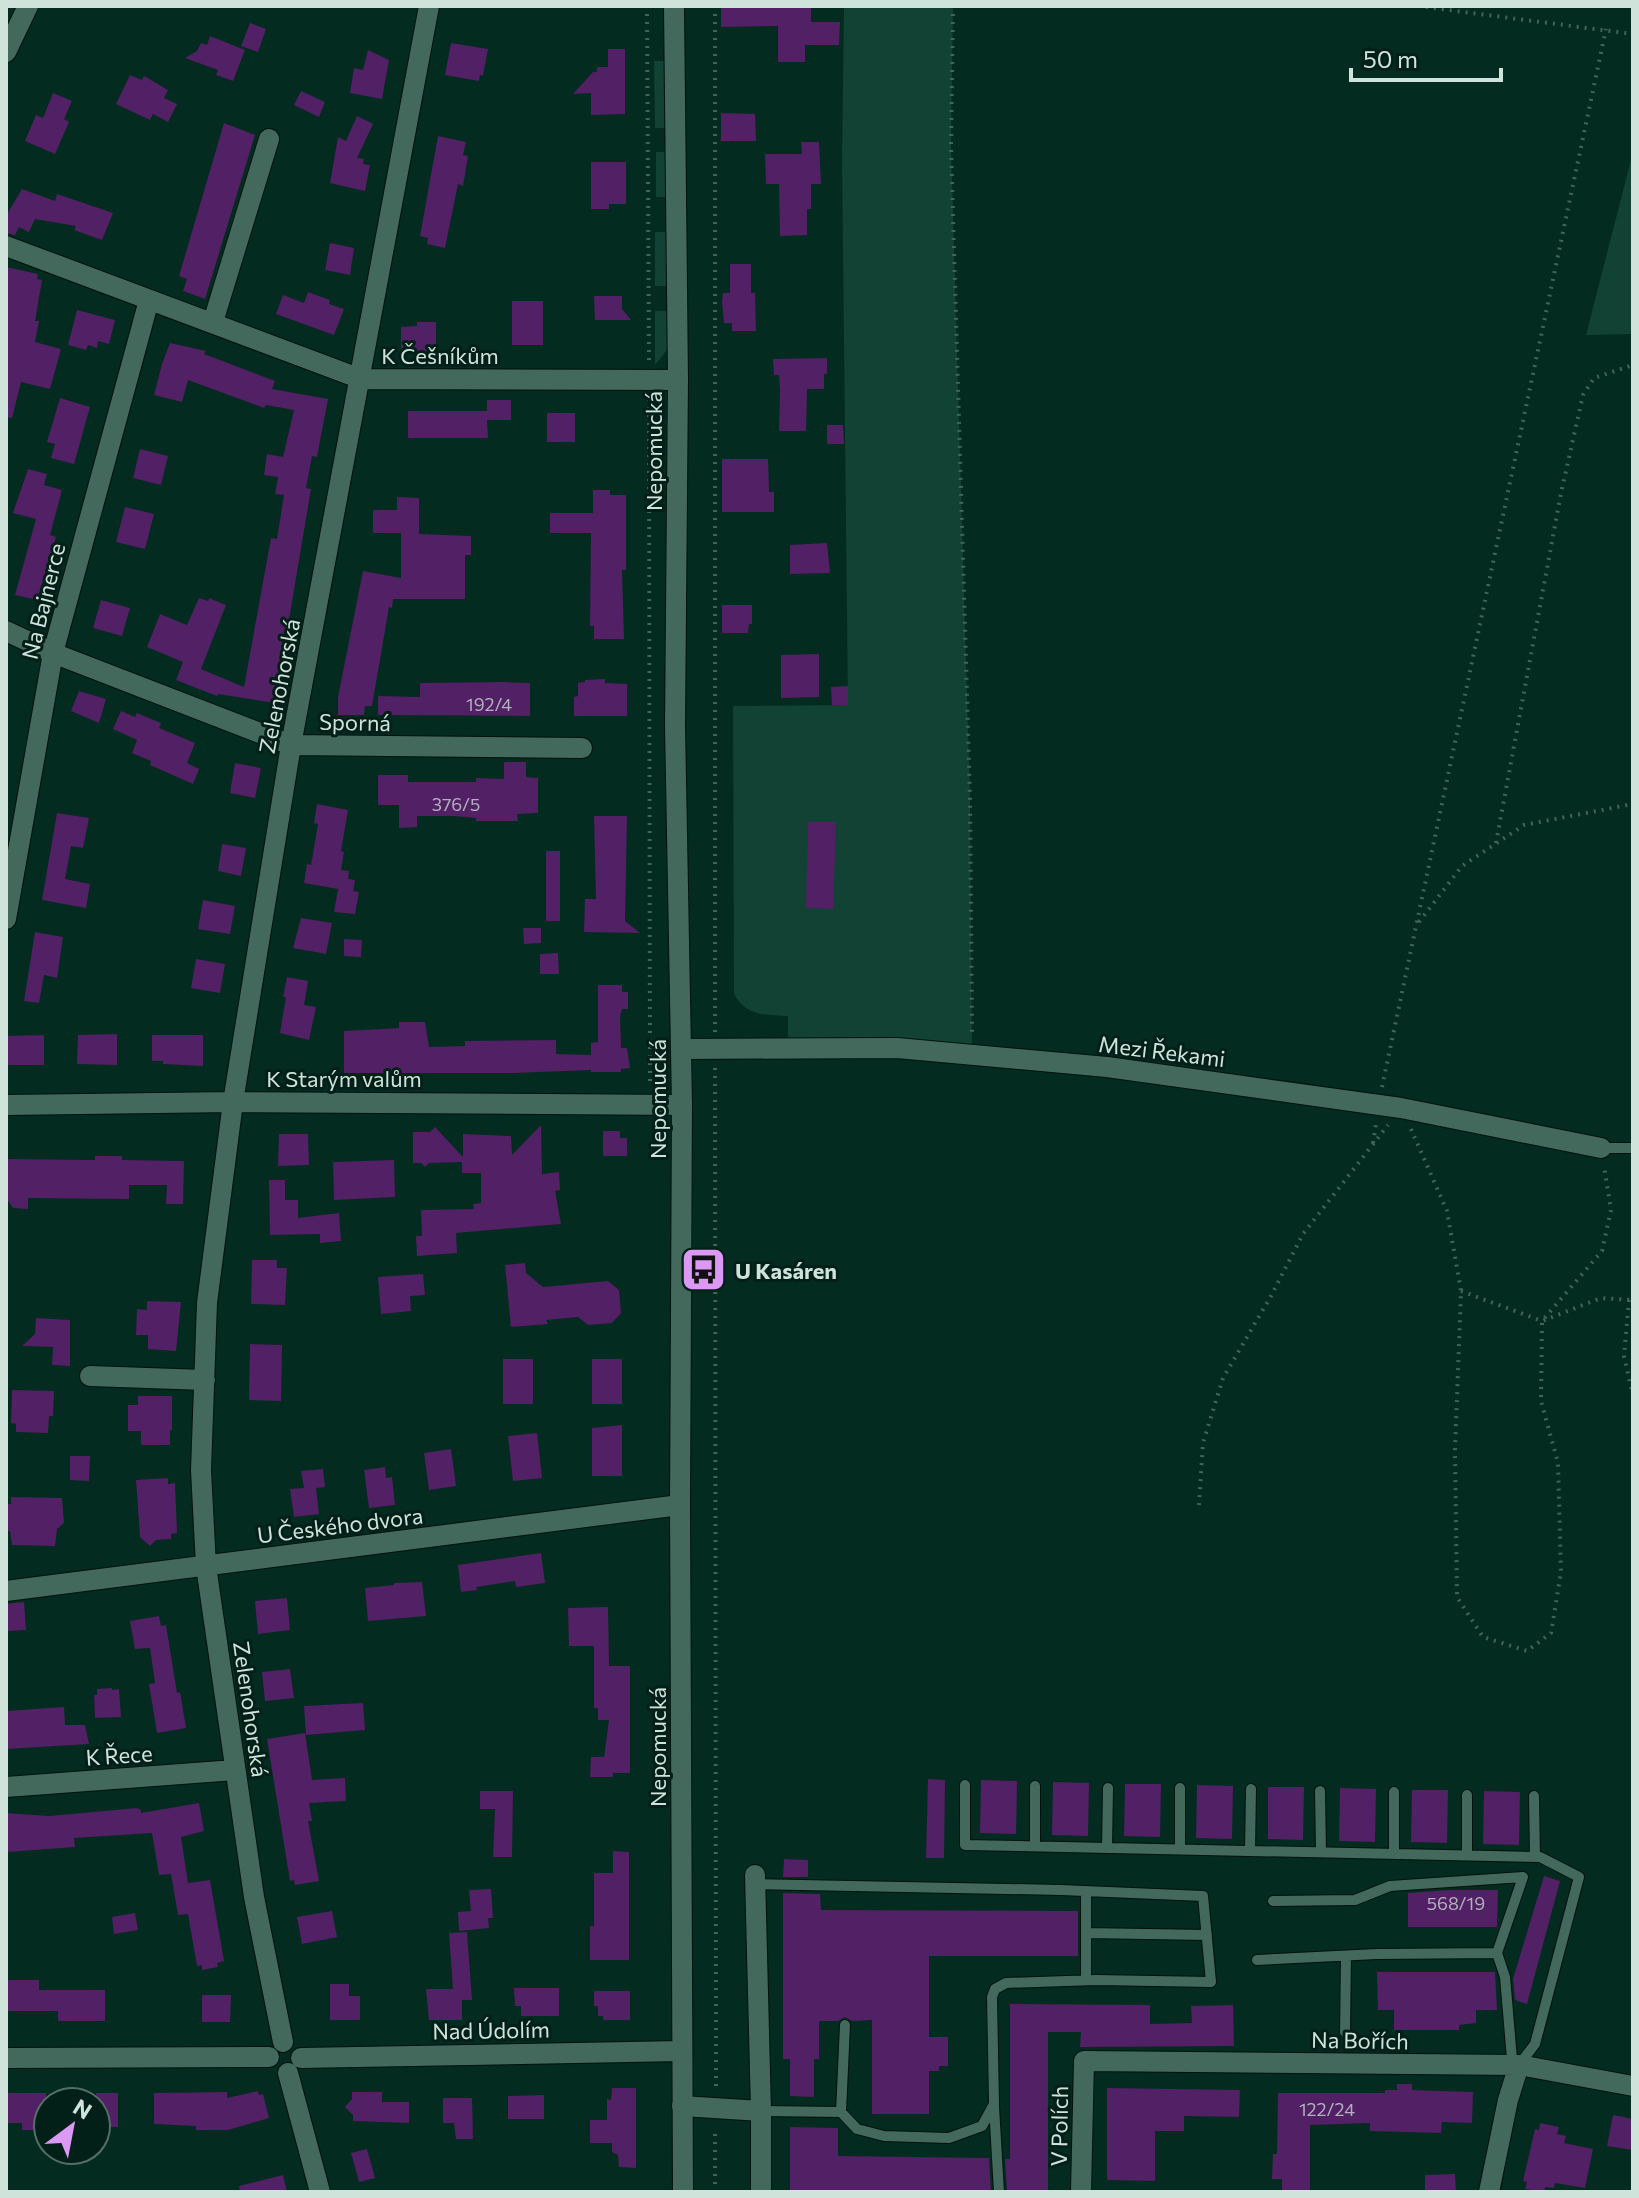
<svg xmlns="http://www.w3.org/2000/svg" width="1639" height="2198" viewBox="0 0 1639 2198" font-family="Commissioner,sans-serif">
	<rect width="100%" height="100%" fill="#032b20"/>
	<!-- green -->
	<path fill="#114234" d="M844,6H953L951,146L970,799L972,1055L788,1050V1016C765,1015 746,1016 734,994L733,706L848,705L842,161Z
		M654,61H666L668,128H655Z
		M656,152H669L668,197H656Z
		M1633,152V334L1586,335Z
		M655,232H669L668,286H655Z
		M655,311H668L667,350L655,365Z"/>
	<!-- building -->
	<path fill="#522064" d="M721,6H811V22H840L839,45H805V62H778V26L721,27Z
		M250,23L266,29L258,52L241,46Z
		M210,36L245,50L233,81L216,75L218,70L185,58L197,51L201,43L207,45Z
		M451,43L488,49L483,75H480L479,81L445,75Z
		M608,49H625V114L591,115V93L573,94L593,72H597V67H608Z
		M368,50L389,60L382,99L350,93L354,68L363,70Z
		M130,75L142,80L144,76L168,90L164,98L177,104L168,122L153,114L150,120L116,104Z
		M301,91L325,102L319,117L294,105Z
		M53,93L72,101L64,119L69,122L55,154L25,141L36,115L43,118Z
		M721,113L755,114L756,141H721Z
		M357,116L373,124L357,158L364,159L363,164L370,165L365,191L330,183L338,137L346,141Z
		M224,123L255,135L205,299L183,291L187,279L179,276Z
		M438,136L466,142L463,155L468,156L463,186L458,184L445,248L427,244L428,238L420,236Z
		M801,142H819L821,184H811V209H807V235L780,236L779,184H766L765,154H802Z
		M591,162H626V204H609V209H591Z
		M22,189L55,201L57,194L113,213L102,240L74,230L76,226L35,219L29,232L19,227L15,235L6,233V216Z
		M330,243L354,248L350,275L325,270Z
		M730,264H751V293H755L756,331H732V323H724L722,301L723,293H730Z
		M6,267L38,274L37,279L42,280L35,321H39L35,342L61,349L50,389L21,382L12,418L6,417Z
		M308,292L330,300L329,304L344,309L334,335L276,314L283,295L304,303Z
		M594,296H622V309L631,320H595Z
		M512,301H543V345H512Z
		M77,310L115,320L109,344L98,341L97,348L88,345L86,350L68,345Z
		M417,322H436V351H401V327L417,326Z
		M170,343L206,351L204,354L275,381L272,389L328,399L317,457L312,456L306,488L311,489L275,703L218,694L217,696L176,680L183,662L147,647L160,614L187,625L199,598L208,601L209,598L226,605L201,669L244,687L271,538L277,539L284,495L275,494L278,477L264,475L267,454L283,457L294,410L266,405L264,408L188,380L182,402L154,395L162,364Z
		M827,358V374H824V389H807L806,431H779L780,390L779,375H774L773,359Z
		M60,398L90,407L74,464L51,458L55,444L47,442Z
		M487,400H511V420H487L488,438H408V411H487Z
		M547,413H575V442H547Z
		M827,425H843L844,444H827Z
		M140,449L168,456L161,485L133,478Z
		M722,459H768L769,492H774V512H722Z
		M28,469L47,474L44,485L62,490L50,535L56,537L37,600L15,595L36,519L13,513Z
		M593,490H610V495H626V570H622L624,639H594V626H590L591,533H550V513H593Z
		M397,497L419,498V534L471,536V555H465V599H393L392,608L389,607L372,706H365L364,715H338V697L363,571L401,578V533H373V510H397Z
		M125,507L154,514L145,549L116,542Z
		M827,543L830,573L790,574V545Z
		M101,600L130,608L122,636L93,628Z
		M722,605H752V624H749L748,633H722Z
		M819,654V697L781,698V655Z
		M605,679V683L627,684V716H574V697L578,696V683L585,682V680Z
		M503,682L530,683V716L378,715V696L420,697V683Z
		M848,686V705H832L831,687Z
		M79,691L106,699L99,723L71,711Z
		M121,711L135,717L137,713L161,723L159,728L195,743L187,763L199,769L193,784L150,765L151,761L132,753L137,740L113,729Z
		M504,762H526V777L538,778V813L517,814L518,821H476V818L454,816H417V827L399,828V805H378V775H408V782H476V778L504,779Z
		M235,763L261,768L255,798L230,793Z
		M317,804L348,810L341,851L344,852L341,870L349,871L348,879L355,880L353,891L359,892L355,914L334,912L338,889L304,883L307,864L311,865L318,824L314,823Z
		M57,813L89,818L83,848L71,846L65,879L90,884L86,908L42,900Z
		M594,816H627L625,921L640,933L584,932L585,899H596Z
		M808,822H836L833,909L806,908Z
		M222,844L246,848L241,876L218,871Z
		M546,851H560V921H546Z
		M203,900L235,906L230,934L198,929Z
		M301,918L332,923L326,954L293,948Z
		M523,928H541V943L524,944Z
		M35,932L63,937L57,978L44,975L39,1003L24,1001Z
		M344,939L362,940L361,957L344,956Z
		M558,953L559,974H540V954Z
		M196,959L225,964L220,993L191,988Z
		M287,977L308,981L304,1005L316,1007L309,1040L280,1033L286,997H283Z
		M598,985H622V992H628V1009H622L620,1017L621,1048H627L630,1068L621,1069V1072H591V1070L513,1073H344V1031L399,1028V1022H425L429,1047L465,1046V1041L556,1040V1054L591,1055V1043L598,1042Z
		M117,1034V1065L77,1064L78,1035Z
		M44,1035V1065H6V1036Z
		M152,1035H203V1066L163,1064V1061H152Z
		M541,1125L542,1174L559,1172L560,1190L555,1191L561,1224L456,1233L457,1253L417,1256L416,1236H422L421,1210L474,1209L473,1204L481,1203V1173H462V1162L429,1163L425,1167L421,1163H413V1132H430L435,1127L463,1157V1134L511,1136L512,1155Z
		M603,1131H620V1138H627V1156H603Z
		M279,1134H308L309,1165L278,1166Z
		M95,1156H122V1160L184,1161L183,1204H166L167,1185H129V1199L28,1198V1209L13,1208L6,1198V1159L95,1160Z
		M394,1160L395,1197L334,1200L333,1162Z
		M269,1180H285V1200H298V1218L339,1213L341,1241L320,1243V1234L270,1235Z
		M252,1260H277V1268H287L285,1305L251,1304Z
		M525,1263L526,1273L543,1287L608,1281L619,1290L621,1313L612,1323L588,1325L578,1317L546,1320L548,1324L511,1327L505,1265Z
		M423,1274L425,1295L410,1296L411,1311L381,1314L378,1277Z
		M147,1301L181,1302L176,1351L148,1349V1335H136L137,1309L147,1310Z
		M36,1318L70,1320V1366L52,1365L53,1347L22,1346L35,1334Z
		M250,1344L282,1345L281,1401L249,1400Z
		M503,1359H533V1404H503Z
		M592,1359H622V1404H592Z
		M12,1390L54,1391L53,1416H49L48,1433L16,1432V1424L11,1423Z
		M138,1396H172V1430H170V1445H141V1431H128V1405H138Z
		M622,1425V1476H592V1428Z
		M537,1433L542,1478L513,1481L508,1436Z
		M451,1449L456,1486L429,1490L424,1453Z
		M70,1456H90L89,1481L70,1480Z
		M385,1467L386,1478L392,1477L395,1505L369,1508L364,1470Z
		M323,1469L325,1487L316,1488L319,1514L294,1517L290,1489L304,1488L301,1471Z
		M168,1478V1484L175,1483L177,1533L171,1534V1539L156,1540L150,1546L140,1537L136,1480Z
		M11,1497L62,1498L64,1523L57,1529L55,1546L12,1545L10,1531H6V1525L7,1504H11Z
		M541,1553L545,1583L516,1587L515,1581L476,1587L477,1590L461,1592L458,1565Z
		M422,1582L426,1616L368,1621L365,1588L394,1585V1583Z
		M287,1598L290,1630L258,1634L255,1601Z
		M24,1602L26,1630L6,1631V1604Z
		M608,1607L609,1666H630V1773H613V1777H590L591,1757H604L609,1720H598V1708H594V1646H569L568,1608Z
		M159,1616L161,1626L166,1625L177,1693L180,1692L186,1728L157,1733L149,1684L155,1683L150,1648L135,1649L130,1621Z
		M290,1669L294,1698L265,1701L262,1672Z
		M112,1688V1690L119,1689L121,1717L95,1718L94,1695H97V1689Z
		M363,1703L365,1730L306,1735L304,1706Z
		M64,1707L65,1725H85L89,1744L6,1749V1711Z
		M305,1733L312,1780L345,1778L346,1801L309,1803L312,1821H308L319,1881L295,1885L294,1880L290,1881L267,1739Z
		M928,1779L945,1780L944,1858H926Z
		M981,1780L1017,1781L1016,1834L980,1833Z
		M1053,1782L1089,1783L1088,1836L1052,1835Z
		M1125,1784H1161L1160,1837L1124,1836Z
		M1197,1785L1233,1786L1232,1839L1196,1838Z
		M1268,1787H1304L1303,1840L1268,1839Z
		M1340,1788L1376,1789L1375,1842L1339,1841Z
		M1412,1790H1448L1447,1843L1411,1842Z
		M480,1791H513L512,1857H493L495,1809H480Z
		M1484,1791L1520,1792L1519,1845L1483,1844Z
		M199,1803L204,1831L181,1837L188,1883L210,1880L224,1961L217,1963L218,1967L202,1970V1965L197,1966L188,1914L178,1915L171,1874L159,1875L152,1833L74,1838L75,1847L7,1852L6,1813L49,1816L137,1808L141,1810V1813Z
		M613,1851L629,1852V1960H590V1926H594V1873H613Z
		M784,1859L808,1860V1877H783Z
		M1544,1876L1560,1881L1527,2004L1515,2000L1513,1979Z
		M491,1889L493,1918H488L489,1928L459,1931L458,1912L471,1911L469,1890Z
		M1449,1890H1498L1497,1927H1408V1893Z
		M783,1893L820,1894L821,1910L1078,1911V1956H929V2037H948V2066H939V2071H929V2114H872V2020L852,2021L845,2017L838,2021H819V2059H814V2097L790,2096V2059H783Z
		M332,1911L337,1937L302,1944L297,1917Z
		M135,1913L138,1930L114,1934L112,1917Z
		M467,1932L472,2000H462V2020H429L426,1989H453L449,1933Z
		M1377,1972H1495L1497,2010H1476V2023L1459,2025V2030H1394V2010H1378Z
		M6,1980H39V1990H105V2021H58V2011H6Z
		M330,1984H349V1996H360V2020H330Z
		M514,1988H559V2016H521V2006H515Z
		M594,1991H630V2020H603V2016H598V2006H594Z
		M202,1995H231L230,2022H202Z
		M1010,2004L1150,2005V2024L1192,2023L1191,2006L1233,2005L1234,2046L1080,2047L1081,2032H1048V2192H1007L1005,2159H1010Z
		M1397,2084H1412V2090L1473,2092L1472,2123L1442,2122L1441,2133L1370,2131V2123L1310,2125V2192H1282V2179H1272L1273,2154H1277L1278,2093H1385V2090H1397Z
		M612,2088H636V2168L619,2167L618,2155L612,2152V2143H590V2120H607V2099L611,2100Z
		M1107,2088L1240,2090L1239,2117L1184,2116V2131H1155V2181L1107,2180Z
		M258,2091L259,2095L263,2094L269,2118L228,2130H196V2126L154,2124V2093L227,2092V2098Z
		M352,2092H382V2102H409V2123L353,2121V2115L345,2107L352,2099Z
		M7,2093H46V2130H22V2123H6Z
		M96,2093H118V2127H96Z
		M544,2095V2119H508V2096Z
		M443,2098H472L473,2139H456L454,2123H443Z
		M1613,2115L1633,2119V2150L1607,2146Z
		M1540,2123L1559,2127L1557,2134L1566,2136L1564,2143L1593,2149L1585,2188L1555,2183L1554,2188L1545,2187L1544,2192L1525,2189L1527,2182L1523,2181L1535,2129L1539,2130Z
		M790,2127L838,2128V2156L989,2158L991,2192H790Z
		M367,2149L375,2178L359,2182L351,2153Z
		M1455,2174L1456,2192H1425V2175Z
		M283,2175L287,2192H240L239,2186Z"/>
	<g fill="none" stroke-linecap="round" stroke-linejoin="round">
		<defs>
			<path id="lane" d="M1601,1148H1633
				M965,1785V1845L1540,1857L1579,1877L1535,2044L1519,2065L1512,2059L1505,1977L1497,1953L1523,1877L1390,1886L1355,1900L1273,1901
				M1320,1791L1321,1852
				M1467,1795V1855
				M1534,1796L1535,1857
				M1035,1846V1786
				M1107,1848L1108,1788
				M1180,1849V1788
				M1250,1851L1251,1789
				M1394,1854V1792
				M755,1884L1061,1890L1203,1896L1211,1982L1096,1980L1006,1983L995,1989L992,1997L994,2104L982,2126L949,2138L884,2136L857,2129L841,2112
				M1086,1933L1207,1935
				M1257,1960L1377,1954L1497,1953
				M1086,1980V1891
				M1345,2032L1346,1956
				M994,2106L999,2192
				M761,2111L841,2112L845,2025"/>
			<path id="street" d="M6,52L28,6
				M6,246L361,379L678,380
				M213,322L269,139
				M6,631L53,653L291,745L582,748
				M6,919L53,653L149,300
				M681,1049L897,1048L1107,1067L1401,1108L1601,1148
				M6,1105L233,1102L682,1105
				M90,1376L205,1380
				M6,1591L680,1505
				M6,1787L235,1770
				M755,1875L761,2111
				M283,2042L254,1897L206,1566L201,1470L207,1303L233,1102L291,745L429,6
				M6,2058L269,2057
				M301,2058L682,2051
				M288,2073L320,2192
				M682,2106L761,2111V2192
				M1081,2192L1084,2061L1519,2065L1633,2086
				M1489,2192L1508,2100L1519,2065"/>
			<path id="secondary" d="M674,6L678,380L675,725L682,1105L680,1505L683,2192"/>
		</defs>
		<!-- lane casing -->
		<use href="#lane" stroke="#00120b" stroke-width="12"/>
		<!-- street casing -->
		<use href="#street" stroke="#00120b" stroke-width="22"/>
		<!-- secondary casing -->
		<use href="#secondary" stroke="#00120b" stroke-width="22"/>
		<!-- path -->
		<path stroke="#42645a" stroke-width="4" stroke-dasharray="2 6" stroke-linecap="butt" d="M647,6L649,362
			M715,6V1032
			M953,6L951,146L970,799L972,1035
			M1418,6L1633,34
			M649,399L650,1086
			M1496,843L1561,493L1583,395L1594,378L1633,365
			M1419,922L1462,866L1524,825L1633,804
			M715,1068L716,2092
			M1382,1087L1606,29
			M1411,1129L1447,1211L1461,1291L1455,1451L1457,1597L1483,1637L1527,1651L1551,1633L1561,1572L1558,1463L1541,1401L1542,1321L1602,1251L1611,1210L1604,1166
			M1373,1143L1376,1124
			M1461,1291L1542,1321L1601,1298L1633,1300
			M1629,1300L1624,1356L1633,1396
			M1199,1505L1203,1443L1223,1378L1271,1296L1303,1234L1388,1125
			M715,2192V2128"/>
		<!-- lane -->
		<use href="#lane" stroke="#43695c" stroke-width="10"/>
		<!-- street -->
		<use href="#street" stroke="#43695c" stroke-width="20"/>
		<!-- secondary -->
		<use href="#secondary" stroke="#43695c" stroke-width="20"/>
	</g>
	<!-- icons -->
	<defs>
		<symbol id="bus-square" viewBox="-11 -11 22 22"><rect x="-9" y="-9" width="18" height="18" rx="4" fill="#db99f5" stroke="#032018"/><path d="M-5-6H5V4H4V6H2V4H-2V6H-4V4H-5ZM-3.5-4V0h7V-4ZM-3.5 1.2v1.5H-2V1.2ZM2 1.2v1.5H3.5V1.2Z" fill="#111"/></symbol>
	</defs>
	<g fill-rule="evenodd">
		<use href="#bus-square" x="678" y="1244" width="51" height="51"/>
	</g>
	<g text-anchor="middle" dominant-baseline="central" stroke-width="6" stroke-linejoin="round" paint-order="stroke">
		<!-- number labels -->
		<g font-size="18" fill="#b0b2bd">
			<text x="489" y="704">192/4</text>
			<text x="456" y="804">376/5</text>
			<text x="1456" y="1903">568/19</text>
			<text x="1327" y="2109">122/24</text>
		</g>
		<!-- street labels -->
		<g font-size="22" fill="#cfe3db" stroke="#032018">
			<text x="440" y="355">K Češníkům</text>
			<text transform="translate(653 451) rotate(-90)">Nepomucká</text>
			<text transform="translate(43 601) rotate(-76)">Na Bajnerce</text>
			<text transform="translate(279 686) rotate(-79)">Zelenohorská</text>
			<text transform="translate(355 722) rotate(1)">Sporná</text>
			<text transform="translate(1162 1051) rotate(7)">Mezi Řekami</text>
			<text x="344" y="1078">K Starým valům</text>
			<text transform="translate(657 1099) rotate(-90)">Nepomucká</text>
			<text transform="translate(340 1525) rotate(-7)">U Českého dvora</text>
			<text transform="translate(251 1709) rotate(82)">Zelenohorská</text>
			<text transform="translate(657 1747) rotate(-90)">Nepomucká</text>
			<text transform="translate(119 1755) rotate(-4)">K Řece</text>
			<text transform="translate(491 2030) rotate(-1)">Nad Údolím</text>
			<text transform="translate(1360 2040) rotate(1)">Na Bořích</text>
			<text transform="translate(1059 2126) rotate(-89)">V Polích</text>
		</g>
		<!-- poi labels -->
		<g font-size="22" font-weight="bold" fill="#cfe3db" stroke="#032018" text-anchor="start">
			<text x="735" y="1270">U Kasáren</text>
		</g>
	</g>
	<!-- border -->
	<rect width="1639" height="2198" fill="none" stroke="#cfe3db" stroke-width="16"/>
	<!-- north arrow -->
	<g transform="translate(72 2126) rotate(32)"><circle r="38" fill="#032018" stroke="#556e66" stroke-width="2"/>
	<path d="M0-6L14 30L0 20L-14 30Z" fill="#db99f5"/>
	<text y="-12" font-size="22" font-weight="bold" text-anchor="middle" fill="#cfe3db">N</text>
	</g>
	<!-- scale -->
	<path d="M1351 68v12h150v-12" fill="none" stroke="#cfe3db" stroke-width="4"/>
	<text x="1363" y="68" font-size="24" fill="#cfe3db" stroke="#032018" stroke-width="6" paint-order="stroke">50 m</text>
</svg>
